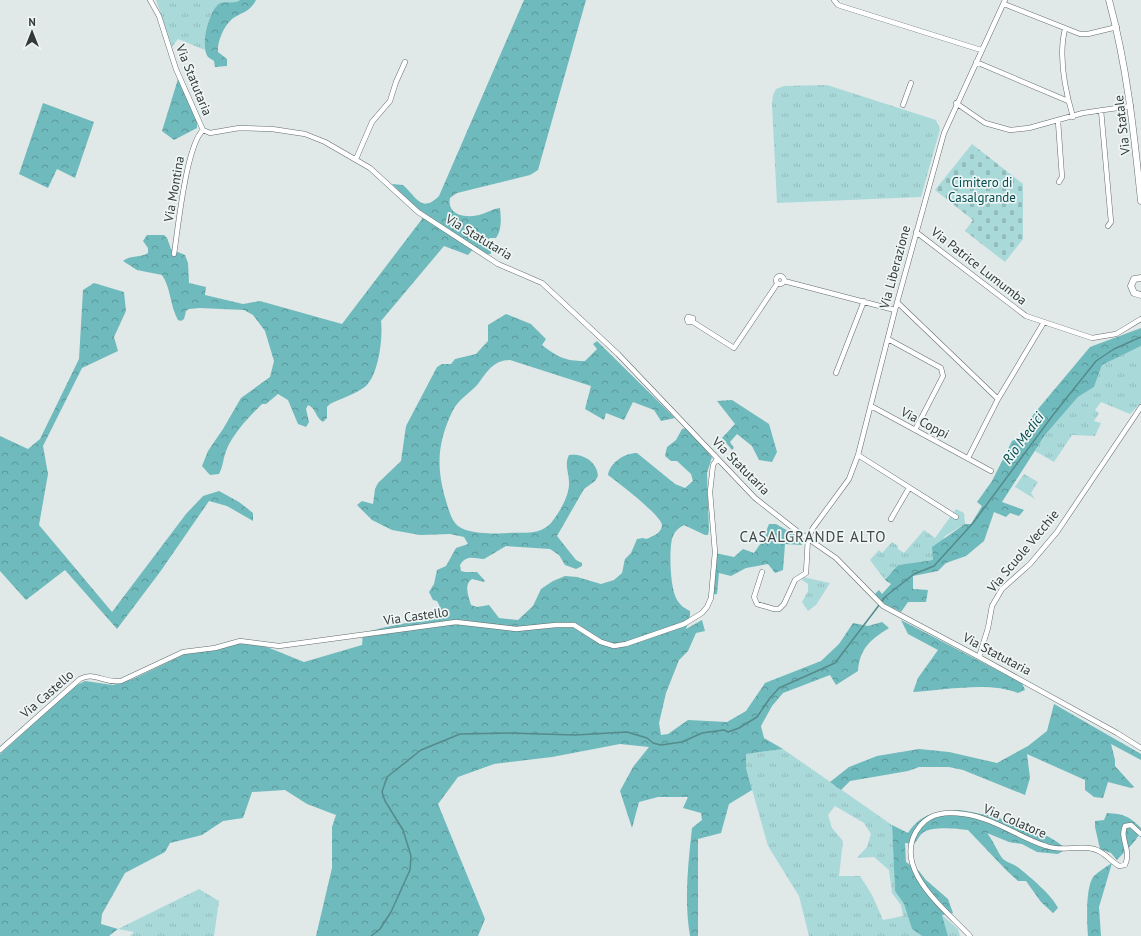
<svg xmlns="http://www.w3.org/2000/svg" width="1141" height="936" viewBox="0 0 1141 936" font-family="'PT Sans',sans-serif">
	<defs>
		<pattern id="grass-tufts" width="24" height="20" patternUnits="userSpaceOnUse"><rect width="24" height="20" fill="#aad9da"/><path d="M3 7l-1-3M5 7V3M7 7l1-3M15 17l-1-3M17 17v-4M19 17l1-3" fill="none" stroke="#93bbbc"/></pattern>
		<pattern id="forest-crowns" width="20" height="18" patternUnits="userSpaceOnUse"><rect width="20" height="18" fill="#6fbabc"/><path d="M2 6a3 3 0 1 1 6 0M12 15a3 3 0 1 1 6 0" fill="none" stroke="#5c989a"/></pattern>
		<pattern id="cemetery-stones" width="16" height="16" patternUnits="userSpaceOnUse"><rect width="16" height="16" fill="#aad9da"/><path d="M2 7V4a2 2 0 0 1 4 0v3zM10 15v-3a2 2 0 0 1 4 0v3z" fill="#93bbbc"/></pattern>
	</defs>
	<rect width="100%" height="100%" fill="#e0e8e8"/>
	<!-- grass -->
	<path fill="url(#grass-tufts)" fill-rule="evenodd" d="M156,0H240L234,3L223,2C208,10 204,35 205,50L178,39L172,47Z
		M827,85L936,120L940,129L921,197L777,203L772,104L773,95L776,89L784,86Z
		M1141,346V403L1130,414L1101,402L1095,410L1099,413L1094,421L1101,423L1095,436L1072,435L1054,462L1035,451L1045,435L1078,397L1094,387L1102,365Z
		M1024,474L1038,482L1031,493L1035,499L1015,487Z
		M956,509L964,513L965,524L945,536L933,560L898,565L885,580L870,560L879,550L882,553L892,542L898,546V549L904,553L924,530L935,538Z
		M803,577L830,583L816,605L808,611L802,602L808,591V584L802,580Z
		M783,749L892,825L895,891L904,904L912,929L922,936H809L799,896L768,846L746,768L745,754ZM835,806L864,823L871,834L867,847L857,858L874,857L889,870L892,893L901,905L903,916L883,920L872,895L860,876H839L843,841L832,828L828,815Z
		M199,889L219,901L214,936H130L134,932L118,929Z
		M942,915L958,929L960,936H948Z"/>
	<!-- forest -->
	<path fill="url(#forest-crowns)" d="M240,0H256C249,14 239,12 230,21C223,28 217,43 218,52L227,59V66L215,67L214,61L208,57C200,47 208,12 219,4C225,0 233,5 240,0Z
		M524,0H586L538,170L530,175L457,193L450,198C446,216 469,219 482,214C489,212 492,209 500,208C501,218 502,230 496,238H489L491,254H486L475,247L468,255L444,246L381,321C383,337 379,374 366,386C358,393 340,399 330,404L327,407V418L323,422C315,417 316,408 308,405L306,409L309,422L306,427L298,424L288,400L278,394L266,404H262C249,417 233,433 226,451C223,459 223,467 219,474L210,475L202,466L208,451L223,429L241,398L270,377L274,361L265,331L253,315L244,310L200,308L189,309L186,311L184,319L181,321L178,320C170,306 171,288 162,275L137,270L123,261C130,255 141,258 148,253V248L143,241L147,235H164L167,238L171,249L185,255L188,263L189,283L206,287L205,295L243,304L260,301L342,324L422,219V215L392,184L403,185C416,196 421,214 439,196Z
		M178,79L197,122V128L174,140L162,131Z
		M43,103L94,122L75,178L57,169L48,188L19,174Z
		M94,283L124,292L126,311L114,337L118,351L82,368L43,446L48,474L39,525L112,612L186,514L203,496L219,491L239,502L253,513V521L227,506L209,501L160,572L117,629L65,570L26,600L0,571V436L28,449L40,439L79,359L83,290Z
		M506,314L531,324L546,339L542,345C558,357 564,361 585,361L597,349L593,344L597,341L675,418L661,421L654,410L633,402L624,420L606,413L604,420L585,409L591,386L510,360C493,360 487,372 478,384C470,393 459,399 453,410C437,443 436,467 446,501C449,510 451,520 458,526C468,534 495,534 508,533C524,532 539,536 551,523C559,513 570,495 569,482C569,472 564,465 569,455C582,453 597,461 598,476L595,481L584,489L557,536L576,560L582,563V566L576,569L565,565L559,555L550,549L506,546L484,559C474,559 467,554 460,565L461,571L465,572H477L485,581L484,582L472,579C463,585 469,597 471,605L477,607L489,605L499,618L518,620L533,606L541,589L553,581L565,576L577,577L601,584L614,580L622,573L625,559L631,553L637,539L643,538L646,539C652,537 661,533 662,526C664,517 616,481 608,475C610,462 625,453 637,453L675,484L685,488L693,481L691,474L677,461H671L665,456L667,447L676,440L682,429L686,428L712,457L707,473L709,530L708,535H705L684,525C678,528 674,532 672,539C669,552 670,588 677,600C681,606 684,608 690,611V616L686,629L702,620L705,631L696,633L688,651L679,660L666,693L659,723L661,735L668,734L688,720L727,722L746,711L765,683L821,661L839,644L853,623L868,626L882,622L889,628C870,640 860,648 858,671L836,685L830,675L783,693L772,706L761,726L764,738L783,749L746,754V768L752,790L729,804L721,833L698,839V936H690C684,900 688,865 692,828L702,820L701,813L683,808L688,797H658L639,802L632,828L620,791L633,767L649,747L620,744L552,757L494,764L458,777L438,804L485,919L478,936H316L332,868V827L336,815L307,804L285,790L252,792L243,818L223,821L202,835L170,843L165,852L125,873L102,914L101,924L118,929L109,936H0V754L73,687L85,681L113,685L133,679L185,654L206,648L239,641L262,645L304,662L362,645L363,633C378,629 392,625 407,623C415,621 425,623 432,619C440,615 442,608 437,601L433,600L429,592L434,584L437,570L446,566L456,548L468,544L464,537L450,534L420,535L392,530L372,520L357,505L362,501L373,504L375,489L378,483L401,461L406,426L437,367L442,364H451L455,359L476,354L488,341V325Z
		M1141,328V346L1102,365L1094,387L1078,397L1045,435L1002,502L1024,510L1019,516L1010,513L1006,517L994,512L984,541L966,556L946,563L938,571L913,576V589L928,590L926,602H908L901,612L885,604L875,594L879,590L882,594L891,584L885,580L898,565L933,560L932,547L965,524H971L982,506L977,502L992,481L1012,441L1023,436L1033,415L1090,347Z
		M732,400L769,424L777,452L772,462L759,460L752,446L737,434L730,442L734,448L732,450L722,438L735,424L717,401Z
		M769,524H776L800,538L802,545L785,544L783,570L775,573L768,564L746,568L731,576L719,573L717,594L711,595L715,553L734,557L743,549L754,553L763,540Z
		M901,620L1022,683L1025,690L1018,693C990,681 944,690 913,692L918,678L938,650L908,634Z
		M1054,704L1141,754V760L1111,744L1115,760V766L1134,787L1131,788L1108,782L1103,798L1094,797L1085,790V780L1027,754L1030,778L1025,795L963,770L949,767H919L908,771L850,781L841,790L830,782L849,767L877,756L919,749L949,752L997,763L1028,746L1047,731Z
		M960,810C995,816 1038,825 1066,849L1058,854L1037,852L1022,844L1009,842L987,833C993,840 999,855 1003,859C1008,863 1014,864 1019,868C1031,878 1052,895 1058,908L1053,913L1041,902L1026,881H1018L1007,871L968,830C957,829 934,826 924,832C920,834 917,841 914,844L905,843L906,862L919,871L926,880L948,899L953,913L942,915L948,936H922L912,929L904,904L895,891L892,825L908,833C922,812 937,812 960,810Z
		M1107,813C1124,814 1129,816 1141,828C1141,838 1124,852 1117,860L1111,853L1100,849L1095,827V821L1104,820Z
		M1112,863L1099,907L1101,936H1088C1087,923 1085,886 1094,876C1099,871 1106,867 1112,863Z"/>
	<!-- cemetery -->
	<path fill="url(#cemetery-stones)" d="M972,144L1023,184V239L1005,262L965,231L973,220L935,190Z"/>
	<g fill="none" stroke-linecap="round" stroke-linejoin="round">
		<!-- stream -->
		<path stroke="#558b8c" stroke-width="1.5" d="M371,936L380,929L391,912L410,870L411,856L403,830L385,801L382,792L387,777L421,750L460,734L509,733L575,735L627,732L647,738L653,743L661,745L682,742L702,733L724,730L728,732L739,728L757,717L770,698L779,688L835,663L886,596L914,574L934,566L973,523L1053,415L1096,361L1114,349L1141,337"/>
		<defs>
			<path id="street" d="M150,0L159,16L176,69L203,130L210,133L239,128L272,129L305,134L325,142L370,168L418,212L498,264L542,283L618,354L755,498L797,531L836,558L883,606L979,657L1117,733L1141,748
				M834,0L838,5L844,7L981,50
				M1004,4L1080,34H1088L1117,27
				M1065,29C1058,57 1065,90 1073,117
				M976,62L1068,101
				M956,103L985,123L1010,130L1029,128L1083,113L1131,106
				M903,105L911,83
				M1101,110L1111,222L1108,226
				M1058,121L1062,177L1059,182
				M356,159L372,122L390,101L396,82L405,62
				M916,232L1026,316L1092,338L1116,334L1141,319
				M174,254C178,229 186,146 203,130
				M776 280a4 4 0 1 1 8 0a4 4 0 1 1-8 0Z
				M784,281L895,310
				M897,302L998,399
				M693,322V318L688,317L687,319L688,322H693L734,348L777,284
				M888,339L941,368L943,376L915,430
				M836,373L864,301
				M871,406L991,471
				M858,455L956,517
				M968,458L998,399L1044,322
				M891,519L909,488
				M762,572L754,597L757,604L774,609H779L784,604L795,580L806,573L808,538L813,528L849,479L858,455L895,310L944,133L1005,0
				M979,657L988,628L992,606L1002,589L1030,564L1057,532L1141,407
				M0,750L80,679C96,671 104,684 121,681L183,652L215,648L240,641L279,646L456,622L516,629L556,625H574L601,642L614,646L626,644L684,624L702,613L707,607L711,598L715,552L710,492L713,465L717,459
				M970,936C945,909 888,866 920,826C931,812 948,812 964,814C994,818 1018,837 1046,846C1062,852 1078,845 1094,849C1105,852 1110,861 1119,866L1125,865C1132,849 1119,839 1125,826L1131,825L1141,834"/>
			<path id="secondary" d="M1109,0C1127,66 1134,133 1141,201
				M1141,278L1134,279L1131,286L1134,293L1141,295"/>
		</defs>
		<!-- street casing -->
		<use href="#street" stroke="#656c6c" stroke-width="5.5"/>
		<!-- secondary casing -->
		<use href="#secondary" stroke="#656c6c" stroke-width="7"/>
		<!-- street -->
		<use href="#street" stroke="#fff" stroke-width="4.5"/>
		<!-- secondary -->
		<use href="#secondary" stroke="#fff" stroke-width="6"/>
	</g>
	<g text-anchor="middle" dominant-baseline="central" stroke-width="3.5" stroke-linejoin="round" paint-order="stroke">
		<!-- street labels -->
		<g font-size="13" fill="#353838" stroke="#edf5f5">
			<text transform="translate(194 80) rotate(68)">Via Statutaria</text>
			<text transform="translate(1122 125) rotate(-97)">Via Statale</text>
			<text transform="translate(174 189) rotate(-80)">Via Montina</text>
			<text transform="translate(479 237) rotate(31)">Via Statutaria</text>
			<text transform="translate(979 266) rotate(38)">Via Patrice Lumumba</text>
			<text transform="translate(895 267) rotate(-75)">Via Liberazione</text>
			<text transform="translate(925 423) rotate(28)">Via Coppi</text>
			<text transform="translate(741 466) rotate(45)">Via Statutaria</text>
			<text transform="translate(1023 551) rotate(-50)">Via Scuole Vecchie</text>
			<text transform="translate(416 616) rotate(-8)">Via Castello</text>
			<text transform="translate(997 654) rotate(28)">Via Statutaria</text>
			<text transform="translate(47 694) rotate(-41)">Via Castello</text>
			<text transform="translate(1015 821) rotate(23)">Via Colatore</text>
		</g>
		<!-- park labels -->
		<g font-size="13" fill="#074d4f" stroke="#edf5f5">
			<text x="982" y="182">Cimitero di<tspan x="982" dy="15">Casalgrande</tspan></text>
		</g>
		<!-- water labels -->
		<g font-size="14" font-style="italic" fill="#00494b" stroke="#edf5f5">
			<text transform="translate(1023 438) rotate(-54)">Rio Medici</text>
		</g>
		<!-- quarter labels -->
		<g font-size="15" letter-spacing="1" fill="#414747" stroke="#edf5f5">
			<text x="813" y="536">CASALGRANDE ALTO</text>
		</g>
	</g>
	<!-- north arrow -->
	<g transform="translate(32 32)" stroke="#edf5f5" stroke-width="3" paint-order="stroke">
	<path d="M0-3L7 15L0 10L-7 15Z" fill="#353838"/>
	<text y="-6" font-size="11" font-weight="bold" text-anchor="middle" fill="#353838">N</text>
	</g>
</svg>
